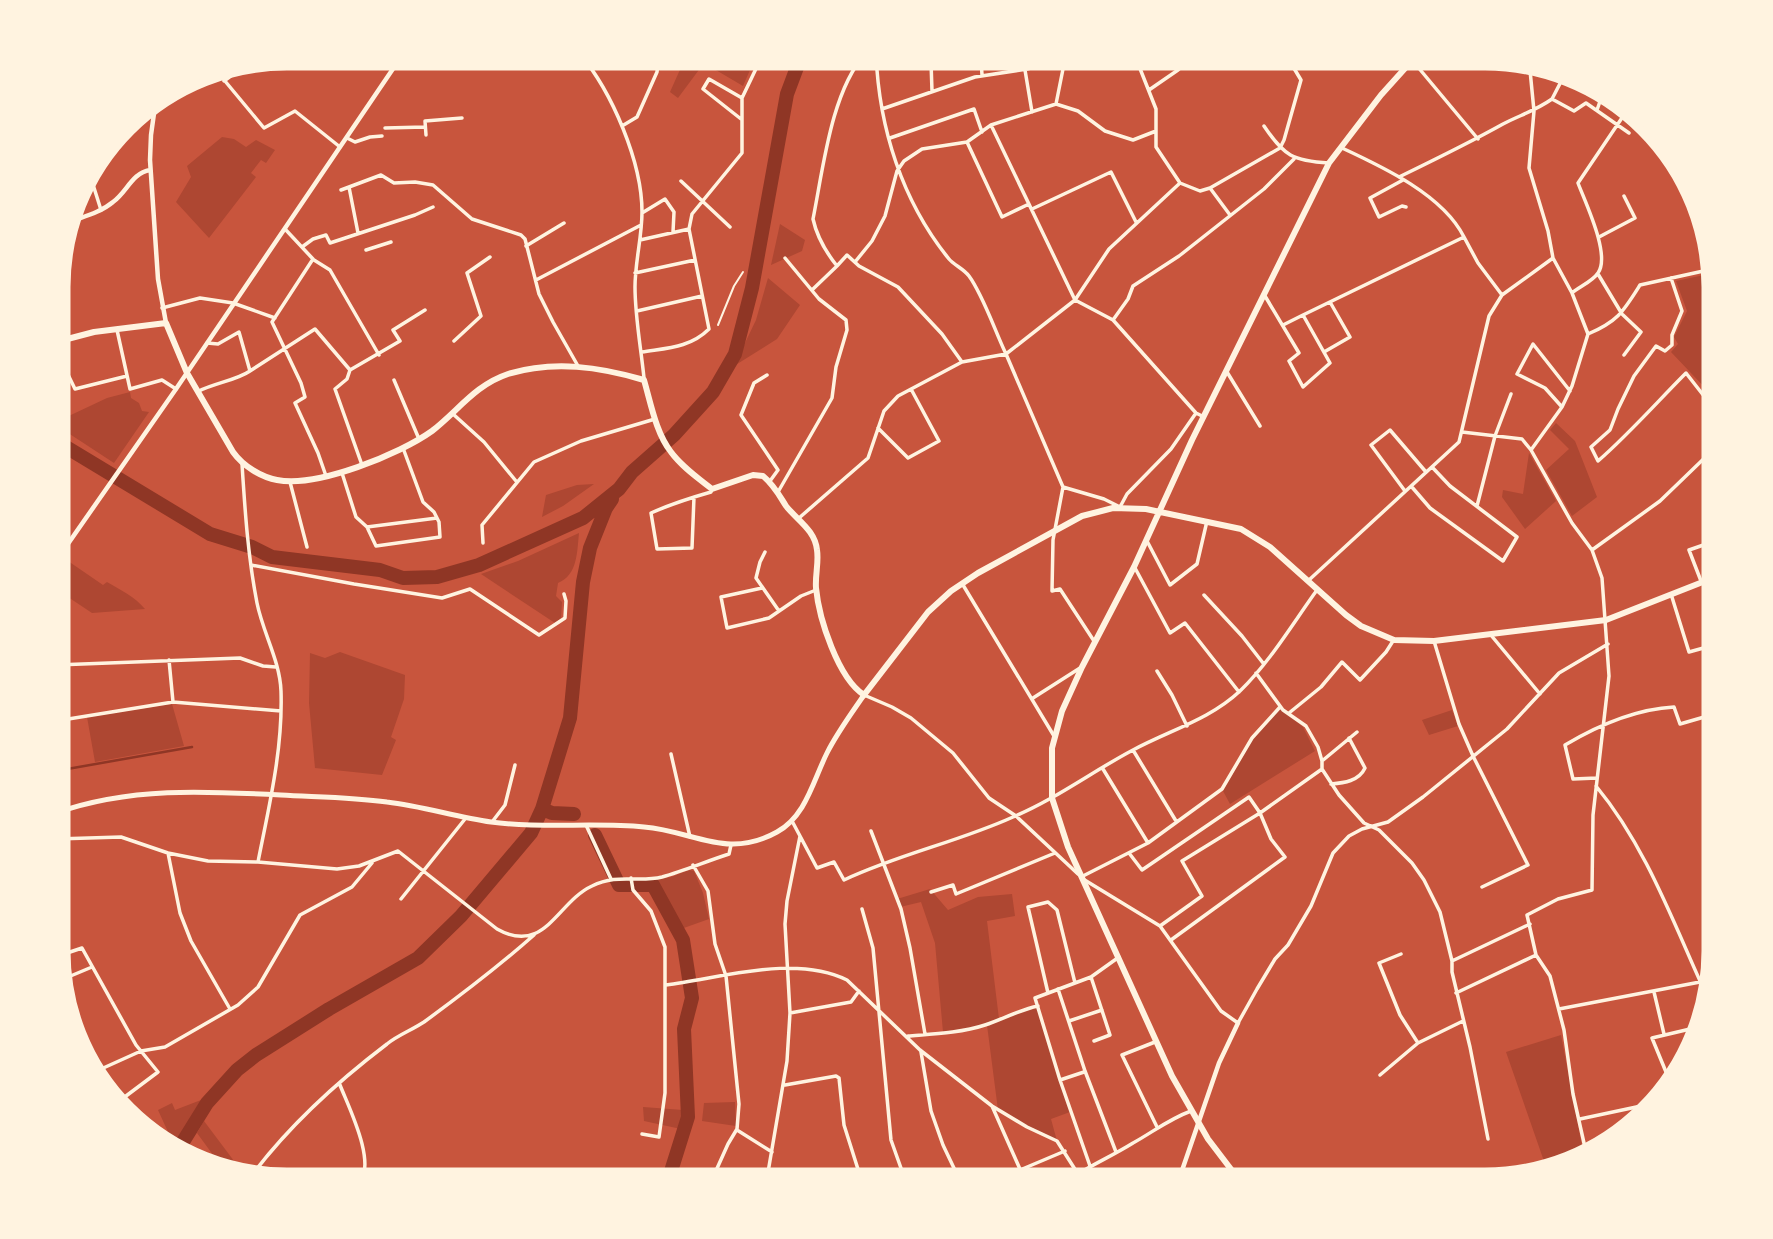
<svg xmlns="http://www.w3.org/2000/svg" width="1773" height="1239" viewBox="0 0 1773 1239" font-family="'Libre Baskerville',serif">
	<rect width="100%" height="100%" fill="#c8553d"/>
	<!-- green -->
	<path fill="#ae4732" d="M687,54H757L743,86L704,63L678,98L670,92Z
		M222,137L234,139L246,147L256,140L275,150L266,163L261,160L251,173L256,177L209,238L176,202L191,177L187,166Z
		M780,224L805,240L802,251L771,265Z
		M1718,272V387L1708,391L1671,352L1678,344L1674,337L1687,311L1676,281Z
		M768,278L800,305L777,339L734,366L756,320Z
		M130,392L131,398L139,403L142,411L149,412L114,463L56,425V422L107,398Z
		M1556,423L1575,441L1597,497L1572,516L1546,470L1569,449L1550,430Z
		M1529,453L1556,501L1525,529L1502,497L1503,490L1523,494Z
		M594,484L563,506L542,517L546,495L577,485Z
		M579,533C577,551 578,575 558,583L556,596L562,602L561,618L555,623L481,574L518,561Z
		M68,561L103,585L107,582C121,590 135,597 145,609L92,613L56,589V577Z
		M340,652L405,675L404,699L391,737L396,740L382,775L315,768L309,703L310,653L325,658Z
		M172,704L184,746L95,762L87,717Z
		M1280,708L1303,727L1315,751L1230,804L1223,791L1253,739Z
		M1452,710L1458,726L1429,735L1422,720Z
		M689,870L694,871L703,893L709,919L681,929L653,880L671,877Z
		M930,889L948,910L978,897L1012,894L1015,916L987,921L999,1019L1038,1006L1070,1112L1051,1119L1057,1141L1027,1127L998,1110L987,1025L943,1032L935,943L921,902L900,907L897,899Z
		M1561,1035L1585,1162L1550,1170L1546,1167L1506,1052Z
		M201,1100L174,1145L158,1110L172,1103L175,1110Z
		M735,1102L736,1126L702,1121L704,1103Z
		M643,1107L683,1110L681,1129L644,1121Z
		M204,1121L237,1165L227,1174L197,1133Z"/>
	<g fill="none" stroke-linecap="round" stroke-linejoin="round">
		<!-- stream -->
		<path stroke="#8f3625" stroke-width="2.5" d="M56,771L192,747"/>
		<!-- river -->
		<path stroke="#8f3625" stroke-width="14" d="M56,441L210,534L252,547L272,557L380,570L403,578L437,577L479,565L583,518L619,489L632,472L674,435L713,392L735,354L752,288L787,94L802,54
			M542,809L552,813L574,814
			M595,835L619,885H653L683,940L692,998L684,1029L688,1117L667,1184
			M176,1153L207,1103L237,1070L256,1055L329,1009L418,958L461,916L531,833L542,809L570,718L583,582L590,548L606,508L612,499"/>
		<!-- service -->
		<path stroke="#fff3e0" stroke-width="2" d="M718,325L734,286L743,272"/>
		<!-- minor -->
		<path stroke="#fff3e0" stroke-width="3.5" d="M580,54C612,92 642,162 642,212C642,237 635,262 635,287C635,317 641,348 644,378
			M865,54C831,92 823,170 813,219C817,237 825,251 837,266L847,255L859,266L898,287L942,334L962,362
			M876,54C879,128 902,201 949,259C954,265 964,269 969,276C983,295 995,331 1006,354L1075,300L1109,249L1180,183L1200,191L1210,188L1230,215
			M919,55L931,62
			M1125,55L1137,61L1156,109V147L1180,183
			M1412,60L1478,139
			M1529,60L1534,111L1529,168L1548,231L1553,258L1572,293
			M1291,61L1304,55
			M215,69L264,128L295,111L340,147
			M877,69L890,54
			M1025,70L1032,112
			M224,81L251,61
			M1149,90L1178,70L1194,55
			M932,91L931,62L935,58L981,59L982,75
			M1552,99L1567,70
			M1056,104L1065,59L1070,55
			M882,109L975,77L1027,69L1048,64
			M1597,110L1604,90
			M741,119L703,89L709,79L742,98
			M991,125L1075,300L1113,320L1196,413L1204,417
			M622,126L637,117L657,72L659,54
			M1264,126C1284,156 1293,161 1329,163
			M385,128L425,127
			M426,135L425,121L462,118
			M347,138L355,142L370,137L382,136
			M890,138L974,109L982,132
			M967,142L1002,217L1029,204
			M84,177L90,175L101,210
			M1399,177C1434,160 1469,143 1503,124C1520,115 1535,111 1552,99L1574,111L1586,103L1629,133
			M1403,180L1370,198L1379,217L1402,206L1406,207
			M681,181L730,227
			M349,187L358,233
			M1210,188L1280,148L1284,140L1301,80L1286,55
			M341,190L381,175L394,183L415,182L433,185L472,219L521,235L525,239L539,294L553,322L578,366
			M1032,209L1111,172L1136,222
			M642,213L665,199L674,212L673,232
			M285,229L313,259L272,322L301,383L305,397L295,403L318,453L326,476
			M1464,237L1478,263L1502,295
			M1599,237L1635,218L1624,196
			M640,240L689,229
			M526,246L564,223
			M302,247L313,239L326,235L330,243L415,215L433,207
			M366,250L391,242
			M314,260L330,270L379,355
			M855,262L872,241L885,216L897,171L904,161L922,149L967,142L991,125L1056,104L1078,111L1105,131L1133,140L1156,131
			M635,273L695,260
			M1598,274L1622,314L1641,332L1624,355
			M1671,278L1682,311L1672,335V345L1665,351L1656,346L1634,376L1618,409L1610,430L1591,447L1598,461C1629,434 1657,402 1686,373L1718,414
			M536,280L641,225
			M812,290L837,266
			M1265,296L1299,353L1289,361L1303,387L1330,363L1303,315L1464,237C1443,195 1383,167 1342,148
			M162,308L200,298L233,303L275,318
			M637,311L702,296
			M1113,320L1128,299L1133,286L1179,256L1264,189L1294,159
			M1283,325L1303,315
			M117,330L130,389L162,380L176,389
			M1588,334C1618,321 1623,312 1640,285L1717,268
			M454,341L481,316L467,273L490,257
			M207,343L218,344L239,332L250,371L315,329L350,370L400,341L393,330L425,310
			M56,350L75,389L127,376
			M642,352C666,348 690,348 709,329L689,229L692,214L742,153V98L763,54
			M1324,352L1350,337L1330,302
			M350,370L347,379L335,389L362,465
			M1227,372L1260,426
			M767,375L754,383L741,415L778,470L770,481
			M394,380L419,439
			M199,391C215,383 237,380 250,371
			M1562,407L1545,388L1517,374L1533,344L1570,391
			M453,414L484,442L516,481
			M878,428L908,458L939,441L911,389
			M1462,432L1522,439L1531,450L1572,523L1592,550L1602,578L1609,676L1593,815L1592,890L1558,899L1527,915L1536,955L1550,976L1564,1030L1573,1094L1588,1161
			M1531,450L1562,407L1572,386L1588,334L1572,293C1579,287 1593,281 1598,273C1611,255 1585,202 1578,183L1630,106
			M1708,455L1718,477
			M242,464C245,511 248,557 257,603C263,633 280,661 281,691C283,749 269,806 258,862
			M342,473L356,517L367,527L376,546L440,537L439,522L434,512L423,502L403,448
			M290,482L307,547
			M1411,486L1430,508L1503,561L1517,537L1450,486L1432,467
			M1063,487L1053,540L1052,591L1060,589L1094,641
			M1405,491L1371,445L1390,430L1426,472
			M778,492L832,398L836,367L847,330L846,320L819,299L785,258
			M694,497L692,548L657,549L651,513C671,504 690,498 711,492L712,489
			M1477,506L1495,436L1511,394
			M799,518L868,458L884,411L898,396L962,362L1006,354L1063,487L1104,499L1120,507L1127,494L1171,449L1196,413
			M367,527L437,518
			M1147,541L1170,585L1197,564L1207,521
			M483,543L482,525L534,462L581,441L655,419
			M1592,550L1660,501L1718,445
			M765,552L760,562L756,578L779,611
			M251,565L354,584L442,598L470,589L539,635L565,618L566,601L564,594
			M1135,568L1170,633L1185,623L1239,692
			M1309,580L1459,442L1489,316L1502,295L1553,258
			M1701,581L1689,550L1718,540
			M963,585L1054,736
			M762,588L721,597L727,628L769,618L801,596L816,590
			M1671,594L1689,652L1718,644
			M1204,595L1242,636L1263,663
			M1490,634L1540,694
			M1434,641L1459,724L1473,756L1528,865L1482,887
			M169,660L173,702
			M56,665L240,658L263,666L276,667
			M1157,671L1172,695L1187,726
			M1256,673L1283,710L1306,726L1318,747L1322,761V769L1339,795L1364,823L1379,830L1412,863L1424,880L1440,912L1452,961V972L1470,1047L1488,1139
			M864,695L892,707L911,718L953,753L989,798L1016,816L1078,874
			M1033,698L1080,668
			M1289,713L1321,687L1342,662L1360,680L1386,652L1393,641
			M56,721L173,702L281,711
			M1133,750L1176,821
			M671,754L690,837
			M1322,761L1357,732
			M1103,769L1148,843
			M1597,778L1573,779L1565,745C1597,726 1637,709 1674,707L1680,724L1718,713
			M1331,784C1344,783 1359,781 1365,768L1349,738
			M1596,786C1649,850 1676,931 1711,1005
			M492,822L505,805L515,765
			M586,825L611,879
			M871,831L901,909L910,948L925,1034
			M800,836L817,868L834,862L844,880C899,854 958,842 1013,817C1056,799 1093,771 1133,750C1170,730 1209,720 1240,691C1270,662 1293,623 1317,590
			M56,839L121,837L168,853L208,861L258,862L337,869L359,866L398,851L497,929C545,956 557,902 592,886C618,873 637,883 662,877C684,871 707,861 729,854L731,845
			M168,853L180,913L191,941L230,1009
			M1129,853L1142,870L1249,797L1260,813L1271,839L1285,857L1171,940
			M693,865L708,891L715,944L726,976L739,1104L737,1129L728,1144L710,1184
			M1081,877L1148,843L1222,789L1252,738L1280,707
			M631,878L633,890L651,911L665,947V1093L659,1137L642,1134
			M1083,879L1160,926L1221,1011L1238,1023L1257,989L1275,959L1288,945L1311,906L1333,853L1349,836L1362,829L1388,822L1423,797L1507,729L1559,673L1608,644
			M931,892L953,885L956,894L1055,853
			M401,899L465,819
			M862,909L873,948L891,1140L907,1185
			M1160,926L1202,896L1182,861L1260,813L1322,769
			M56,939L64,954L82,948L136,1045L158,1072L126,1096L119,1106
			M1401,954L1379,963L1400,1015L1418,1043
			M1452,961L1530,924
			M1091,977L1110,1035L1094,1041
			M666,985C722,978 795,954 847,980L920,1050L992,1106L1027,1127L1057,1141L1078,1174
			M58,986L61,980L92,967
			M1058,989L1085,1071L1116,1152
			M1654,992L1664,1034
			M1048,993L1028,907L1048,902L1057,910L1075,983
			M1456,993L1536,955
			M1559,1009L1700,982
			M790,1013L851,1002L859,991
			M1069,1021L1102,1010
			M908,1036C933,1034 961,1033 985,1025C1003,1019 1019,1010 1038,1006
			M1155,1042L1122,1055L1157,1127
			M921,1052L931,1111L943,1145L962,1185
			M90,1074L141,1051L165,1047L238,1005L258,987L300,915L352,887L372,863
			M1380,1075L1418,1043L1463,1021
			M1060,1080L1084,1072
			M340,1085C349,1108 377,1163 359,1184
			M785,1085L836,1076L839,1078L844,1125L863,1185
			M1673,1089L1652,1038L1707,1025
			M992,1106L1027,1185
			M1580,1119L1641,1106L1643,1116
			M737,1130L772,1152
			M1584,1146L1615,1139
			M1090,1166L1060,1080L1035,998L1091,977L1119,957
			M1020,1170L1065,1151
			M249,1179C286,1129 337,1082 387,1044C398,1035 412,1030 424,1022C461,995 499,966 534,935
			M766,1184L787,1061L790,1013L785,924L787,901L800,836L792,821
			M1061,1185C1084,1168 1109,1158 1133,1143C1153,1132 1169,1119 1191,1111"/>
		<!-- tertiary -->
		<path stroke="#fff3e0" stroke-width="4.5" d="M156,99L151,135L150,160L158,279L166,323
			M67,223C82,217 100,213 113,202C127,192 132,173 150,170
			M56,561L176,389L403,54
			M1177,1185L1219,1063L1238,1023"/>
		<!-- secondary -->
		<path stroke="#fff3e0" stroke-width="5" d="M56,813C129,787 205,791 281,795C316,797 352,797 387,802C422,806 456,817 491,822C541,829 593,822 644,827C694,831 727,860 777,832C806,816 813,781 827,753C837,733 851,714 864,695"/>
		<!-- primary -->
		<path stroke="#fff3e0" stroke-width="6" d="M56,342L94,332L166,323L187,373L233,452C243,466 261,477 277,480C317,488 400,454 432,431C458,411 475,385 508,374C554,360 600,367 644,380C651,404 656,433 671,452C682,467 698,478 712,489L753,475L763,476C774,485 779,495 786,506C797,520 815,530 817,550C819,562 815,575 816,588C819,619 838,678 864,695L928,612L951,591L978,573L1082,516L1113,508L1146,509L1241,529L1270,547L1346,615L1361,626L1394,640L1434,641L1606,620L1718,576
			M1243,1185L1208,1139L1172,1076L1068,847L1052,798V748L1062,711L1082,667L1134,567L1192,440L1329,163L1381,95L1417,55"/>
	</g>
	<!-- crop -->
	<path d="M0 0H1773V1239H0ZM287 66H1485A221 221 0 0 1 1706 287V951A221 221 0 0 1 1485 1172H287A221 221 0 0 1 66 951V287A221 221 0 0 1 287 66Z" fill="#fff3e0" fill-rule="evenodd"/>
	<path fill="none" stroke="#fff3e0" stroke-width="9" d="M287 66H1485A221 221 0 0 1 1706 287V951A221 221 0 0 1 1485 1172H287A221 221 0 0 1 66 951V287A221 221 0 0 1 287 66Z"/>
</svg>
